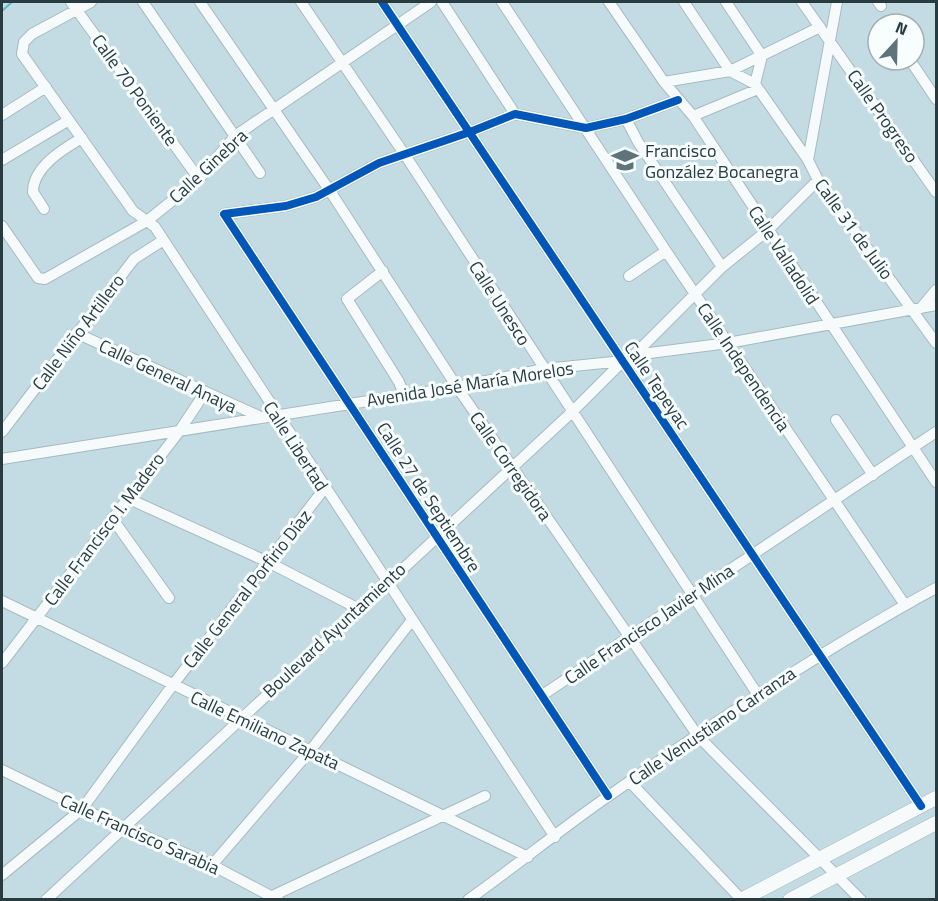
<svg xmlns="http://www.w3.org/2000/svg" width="938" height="901" viewBox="0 0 938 901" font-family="'Titillium Web',sans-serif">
	<rect width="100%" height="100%" fill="#c3dce4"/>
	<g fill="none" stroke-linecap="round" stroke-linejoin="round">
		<!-- stream -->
		<path stroke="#5eb8d0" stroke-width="2" d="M2,11L12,2"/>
		<defs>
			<path id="street" d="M71,2L199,179
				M91,2L32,34L24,42L22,54L133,211L155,227L555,837
				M143,2L260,173
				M200,2L330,191L457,387L698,736L861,900
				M301,2L405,155L758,695
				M382,2L921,806
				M442,2L515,114
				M502,2L666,251L905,605
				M609,2L664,82L693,116L936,482
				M684,2L730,71L755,84L808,160L818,180L936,343
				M726,2L762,56L755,84
				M802,2L936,192
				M878,2L881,6
				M910,60L936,99
				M664,82L730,71L820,27
				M2,115L46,87
				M693,116L758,89
				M626,119L638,142L722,267
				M2,160L69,120
				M808,160L837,2
				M44,209L33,192C33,167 63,149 82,138
				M2,226L38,278L45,279L147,221L199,179L235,136L431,2
				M383,271L347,299L399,382L404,395
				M629,276L666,251
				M921,308L936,290
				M76,333L261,417
				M634,355L722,267L768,230L818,180
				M836,420L873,475
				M2,432L134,259L162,241
				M2,459L457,387L544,369L623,361L634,355L728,343L936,305
				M127,498L268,562L357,608
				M112,518L169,598
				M2,601L528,857
				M2,663L178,433L204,394
				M541,696L936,432
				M2,770L82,809L212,865L278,900
				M630,782L741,899
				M608,796L224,214L286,206L316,197L379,163L470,132L515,114L586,128L626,119L678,100
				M212,865L310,751L412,620
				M2,875L82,809L172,686L324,489
				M268,898L485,796
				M46,900L572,412L623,361
				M468,900C516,866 562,828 610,795C716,721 823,650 936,588"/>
			<path id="secondary" d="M741,900L936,798
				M790,900L936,823"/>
		</defs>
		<!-- street casing -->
		<use href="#street" stroke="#a6bac1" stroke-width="12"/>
		<!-- secondary casing -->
		<use href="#secondary" stroke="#a6bac1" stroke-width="15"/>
		<!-- street -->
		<use href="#street" stroke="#f6fafb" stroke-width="10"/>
		<!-- secondary -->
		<use href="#secondary" stroke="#f6fafb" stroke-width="14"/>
		<defs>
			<path id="cycleway" d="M382,2L921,806
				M608,796L224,214L286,206L316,197L379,163L470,132L515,114L586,128L626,119L678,100"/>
		</defs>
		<!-- cycleway casing -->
		<use href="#cycleway" stroke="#f8fdfe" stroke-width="11"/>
		<!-- cycleway -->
		<use href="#cycleway" stroke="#0057b8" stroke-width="8"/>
	</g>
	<!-- icons -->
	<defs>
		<symbol id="school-bare" viewBox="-9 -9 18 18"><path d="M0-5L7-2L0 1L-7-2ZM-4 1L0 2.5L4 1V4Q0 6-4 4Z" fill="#5e737a" stroke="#f8fdfe" stroke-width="2.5" paint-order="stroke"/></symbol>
	</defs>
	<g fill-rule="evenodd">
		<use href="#school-bare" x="606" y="141" width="38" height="38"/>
	</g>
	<g text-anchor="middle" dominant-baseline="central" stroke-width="6" stroke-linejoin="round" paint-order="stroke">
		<!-- street labels -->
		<g font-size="18" fill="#283b41" stroke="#f8fdfe">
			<text transform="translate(135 90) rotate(54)">Calle 70 Poniente</text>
			<text transform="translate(883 116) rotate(55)">Calle Progreso</text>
			<text transform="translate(208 166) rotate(-43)">Calle Ginebra</text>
			<text transform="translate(854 229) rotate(54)">Calle 31 de Julio</text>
			<text transform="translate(784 255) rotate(57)">Calle Valladolid</text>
			<text transform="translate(500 303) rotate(57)">Calle Unesco</text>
			<text transform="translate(78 332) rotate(-53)">Calle Niño Artillero</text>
			<text transform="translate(744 367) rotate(56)">Calle Independencia</text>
			<text transform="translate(168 376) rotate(25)">Calle General Anaya</text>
			<text transform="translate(470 384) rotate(-9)">Avenida José María Morelos</text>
			<text transform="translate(657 385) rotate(56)">Calle Tepeyac</text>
			<text transform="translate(296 446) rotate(57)">Calle Libertad</text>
			<text transform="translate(511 466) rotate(55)">Calle Corregidora</text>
			<text transform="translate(429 497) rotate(57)">Calle 27 de Septiembre</text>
			<text transform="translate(104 529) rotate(-53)">Calle Francisco I. Madero</text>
			<text transform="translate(247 589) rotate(-52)">Calle General Porfirio Díaz</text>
			<text transform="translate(649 624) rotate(-34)">Calle Francisco Javier Mina</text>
			<text transform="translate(334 630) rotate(-43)">Boulevard Ayuntamiento</text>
			<text transform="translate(712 726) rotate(-34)">Calle Venustiano Carranza</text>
			<text transform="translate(265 730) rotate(25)">Calle Emiliano Zapata</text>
			<text transform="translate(140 834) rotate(24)">Calle Francisco Sarabia</text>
		</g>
		<!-- poi labels -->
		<g font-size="18" fill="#283b41" stroke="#f8fdfe" text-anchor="start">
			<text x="645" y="150">Francisco<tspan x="645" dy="21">González Bocanegra</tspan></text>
		</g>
	</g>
	<!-- border -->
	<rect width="938" height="901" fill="none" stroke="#283b41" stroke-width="6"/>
	<!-- north arrow -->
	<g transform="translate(896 42) rotate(22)"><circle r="28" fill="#f8fdfe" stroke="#a5afb2" stroke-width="1.5"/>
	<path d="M0-4.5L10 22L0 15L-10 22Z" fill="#5e737a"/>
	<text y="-9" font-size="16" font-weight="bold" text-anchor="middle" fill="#283b41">N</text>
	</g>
</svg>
